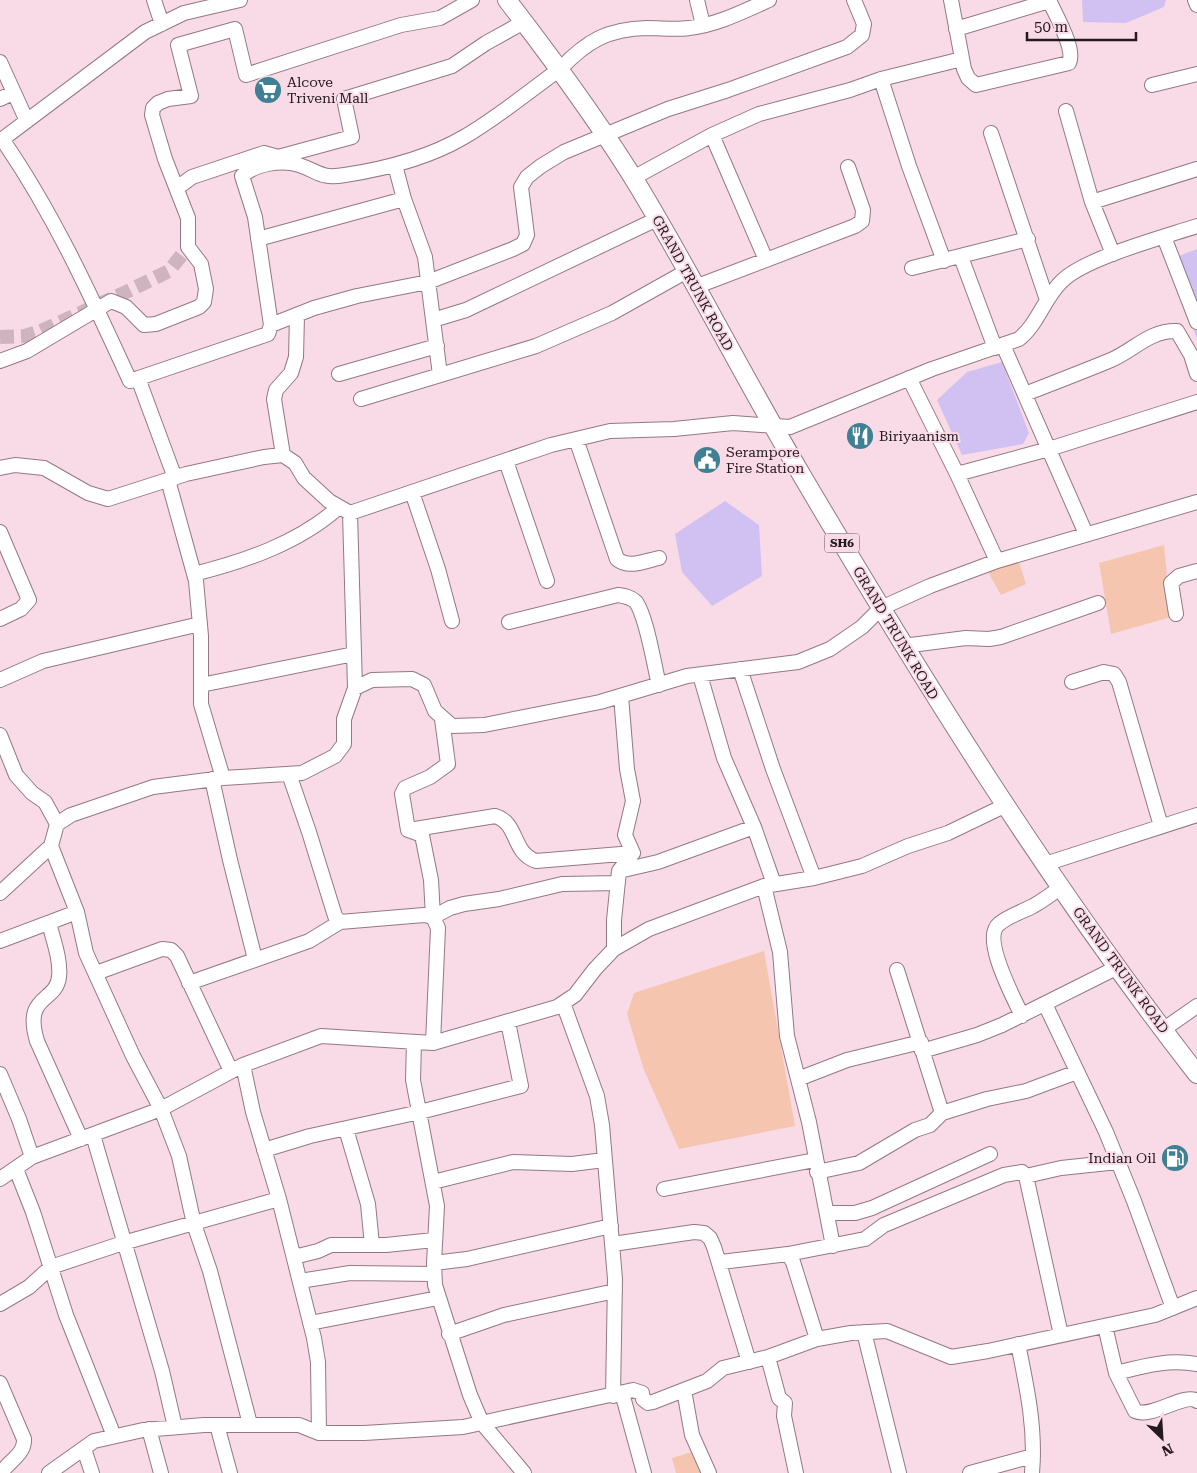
<svg xmlns="http://www.w3.org/2000/svg" width="1197" height="1473" viewBox="0 0 1197 1473" font-family="'Roboto Serif',serif">
	<rect width="100%" height="100%" fill="#f9dbe7"/>
	<!-- green -->
	<path fill="#f5c5b0" d="M1164,545L1171,617L1111,634L1099,563Z
		M1020,557L1019,562L1026,584L1001,595L988,572Z
		M764,951L795,1126L679,1149L644,1070L627,1014L634,993Z
		M695,1451L705,1473H676L672,1458Z"/>
	<!-- water -->
	<path fill="#d1c1f3" d="M1082,0H1166L1164,7L1126,23L1083,22Z
		M1197,249V339L1168,260Z
		M1002,362L1029,433L1023,444L962,455L937,400L967,372Z
		M725,501L759,525L762,576L712,606L682,572L675,534Z"/>
	<g fill="none" stroke-linecap="round" stroke-linejoin="round">
		<!-- minor-tunnel -->
		<path stroke="#ceb4bf" stroke-width="14" stroke-dasharray="14 7" stroke-linecap="butt" d="M0,337L25,336L41,331L126,292L169,271L188,247"/>
		<defs>
			<path id="minor" d="M154,0L162,24
				M697,0L703,25
				M951,0L964,69L968,78L976,85L1069,63C1076,49 1055,14 1049,0
				M1195,0L1197,5
				M956,29L1049,1
				M0,62L26,119
				M881,79L909,166L944,261
				M1152,85L1197,74
				M0,99L13,93
				M1066,111L1092,202L1113,254
				M991,133L1047,300
				M712,135L766,260
				M2,139C54,214 92,298 130,381L268,334L271,325L255,217L242,176C255,164 282,159 299,165C320,172 320,179 345,175C384,169 430,157 464,137C497,118 528,92 560,69C587,41 607,29 647,28C661,28 676,30 689,28C717,25 744,11 769,0
				M0,141L145,32L184,13L240,0
				M395,165L404,199L425,257L440,375
				M633,178L712,135L759,114L850,90L881,79L962,59
				M177,188L192,177L264,153L278,157L352,137L344,99L452,66L486,43L524,22
				M1092,202L1197,169
				M1164,237L1197,322
				M258,239L404,199
				M961,257L995,348
				M912,268L1028,239
				M695,287L855,226L862,221L863,210L848,167
				M433,320L466,310L657,219
				M271,325L314,308L357,296L428,282L513,249L523,244L527,235L521,187L527,177L541,166L564,152L668,109L728,90L847,47L862,35L864,24L854,0
				M1003,345L1086,534
				M0,361L27,351L111,301L126,307L144,325L156,324L199,307L204,302L206,289L201,264L188,247V218L165,159L152,115L153,108L158,103L168,99L191,96L178,45L235,29L246,75L401,25L440,18L472,0
				M339,374L437,346
				M138,378L175,478
				M909,378L957,474
				M1025,394C1053,383 1082,372 1111,360C1134,350 1150,330 1177,331L1191,355L1197,374
				M361,399L536,346L612,313L687,271
				M576,439L617,559C629,569 645,561 659,558
				M283,455L274,399L276,390L291,373L296,357L297,315
				M506,461L547,581
				M0,468L15,465L44,468L88,493L108,499L186,474L264,457L283,455L295,463L304,478L329,501L350,513L551,445L610,431L674,429L733,423L790,427L932,369L1019,339C1038,324 1044,298 1062,281C1085,258 1164,237 1197,226
				M168,480L196,581L201,636V704L223,778
				M412,492L438,569L452,621
				M350,513L355,688
				M0,532L29,600L21,609L0,619
				M997,561L957,474L1049,449L1197,402
				M194,574C246,561 298,543 338,508
				M1176,614L1171,583L1179,576L1197,571
				M509,622L618,595C625,596 631,597 636,602C647,618 654,665 659,685
				M903,646L966,638L989,639L1001,637L1098,603
				M740,669L773,769L814,878
				M700,675L724,758L754,827L774,884
				M0,680L43,661L200,624
				M1072,682L1104,672L1114,674L1119,682L1161,826
				M201,685L354,654
				M442,719L448,764L430,777L405,788L402,794L408,830L422,835L431,880L433,917L450,908L464,904L499,899L562,884L618,883
				M0,735L16,775L32,793L45,802L57,824
				M289,774L309,832L335,916L340,922L424,915L433,917L438,928L433,1043
				M212,779L230,860L255,959
				M409,830L495,816C519,823 511,852 536,861L633,853
				M51,846L77,912L86,953L133,1056L161,1109L179,1156L194,1224L210,1271L250,1424
				M1045,864L1197,815
				M619,871L658,862L754,827
				M764,886L780,952L787,1036L809,1122L833,1246
				M0,893L51,846L57,824L71,815L153,787L223,778L302,773L335,756L344,744V719L355,688L372,680L412,679L424,685L435,711L452,726L484,725L600,702L687,676L798,662L830,649L862,627L881,608L930,586L997,561L1197,502
				M49,923C53,939 61,960 59,977C56,1003 23,994 37,1041L81,1139
				M0,941L77,912
				M614,949V920L619,871L633,853L625,835L633,801L627,769L621,696
				M897,970L942,1113
				M96,973L162,949L171,950L177,956L231,1071
				M189,983L309,941L340,922
				M563,1003L597,1096L602,1125L615,1279L613,1396
				M1045,1004L1106,1132L1134,1201L1173,1308
				M1022,1016C1014,998 981,938 999,924C1008,916 1022,912 1033,906C1043,901 1052,893 1062,887
				M1164,1029L1197,1006
				M414,1042L413,1080L437,1206L434,1263L435,1285L470,1395L482,1423L524,1473
				M922,1051L977,1035L1002,1025L1118,967
				M243,1065L253,1112L279,1199L314,1338L318,1362L319,1433
				M0,1074L19,1119L32,1157
				M798,1079L847,1060L921,1042
				M346,1129L368,1204L372,1245
				M93,1135L162,1371L175,1427
				M264,1150L310,1136L420,1112L521,1086L508,1022
				M16,1169L33,1212L66,1315L114,1436
				M817,1172L859,1163L915,1130L930,1125L942,1113L987,1099L1026,1091L1077,1072
				M1026,1176L1061,1335
				M0,1179L32,1157L161,1109L243,1065L321,1036L433,1043L557,1007L575,995L595,969L614,949L649,929L764,886L814,878L862,866L908,846L948,833L1004,806
				M433,1182L513,1162L572,1164L604,1160
				M664,1189L815,1160
				M828,1213H855L872,1208L990,1154
				M613,1244L694,1232L704,1233L710,1238L714,1247L749,1362
				M788,1254L865,1239L884,1225L1004,1175L1022,1172L1026,1176L1061,1168L1118,1162
				M294,1257L318,1251L331,1245H386L434,1240
				M721,1262L788,1254L793,1262L817,1339
				M434,1263L467,1259L611,1226
				M300,1281L350,1273L434,1274
				M0,1304L29,1287L51,1267L123,1243L279,1199
				M310,1323L438,1298
				M1105,1326L1116,1373L1135,1411C1152,1419 1185,1392 1197,1401
				M864,1332L899,1473
				M449,1334L504,1315L615,1291
				M1018,1344C1027,1388 1036,1429 1032,1473
				M768,1357L779,1398L785,1403L784,1416L796,1473
				M1116,1373C1144,1366 1168,1359 1197,1364
				M0,1383L24,1439C25,1454 9,1461 1,1473
				M684,1390L692,1435L709,1473
				M622,1393L644,1473
				M217,1425L230,1473
				M149,1429L161,1473
				M84,1449L92,1473
				M49,1473L94,1441L143,1430L204,1425H299L319,1433H364L463,1427L633,1390L642,1393L643,1399L648,1403L653,1402L707,1381L723,1368L768,1357L817,1339L851,1333L887,1331L951,1357L988,1351L1155,1315L1197,1298
				M970,1473L1033,1456"/>
			<path id="major" d="M507,0C554,61 600,123 640,189C696,282 745,380 801,474C923,681 1049,884 1197,1074"/>
		</defs>
		<!-- minor casing -->
		<use href="#minor" stroke="#937883" stroke-width="16"/>
		<!-- major casing -->
		<use href="#major" stroke="#937883" stroke-width="20"/>
		<!-- minor -->
		<use href="#minor" stroke="#fff" stroke-width="14"/>
		<!-- major -->
		<use href="#major" stroke="#fff" stroke-width="18"/>
	</g>
	<!-- icons -->
	<defs>
		<symbol id="supermarket-disc" viewBox="-11 -11 22 22"><circle r="9.5" fill="#3f8093" stroke="#f9dbe7"/><path d="M-6-5.5h2.5l.6 2H6L4.5 2H-2.5L-4.4-4H-6ZM-1.5 3.2a1.3 1.3 0 1 0 .1 0ZM3 3.2a1.3 1.3 0 1 0 .1 0Z" fill="#fff"/></symbol>
		<symbol id="restaurant-disc" viewBox="-11 -11 22 22"><circle r="9.5" fill="#3f8093" stroke="#f9dbe7"/><path d="M-5-6h1v4h1v-4h1v4h1v-4h1v5L-1.5 .5V6h-2V.5L-5-1ZM5-6V6H3V1.5H1.5Q1.5-4 5-6Z" fill="#fff"/></symbol>
		<symbol id="civic-disc" viewBox="-11 -11 22 22"><circle r="9.5" fill="#3f8093" stroke="#f9dbe7"/><path d="M-.6-6.5H3V-4.5H.6V-3L4-1V1h2V6H-6V1h2V-1L-.6-3ZM-1.2 2.5V6h2.4V2.5Z" fill="#fff"/></symbol>
		<symbol id="fuel-disc" viewBox="-11 -11 22 22"><circle r="9.5" fill="#3f8093" stroke="#f9dbe7"/><path d="M-5.5-6h7V0h2V4h1.3V-2.5L3-4.5l.8-.8L6-3V5H2.5V1h-1V6h-7ZM-4.2-4.7v3.2H.2V-4.7Z" fill="#fff"/></symbol>
	</defs>
	<g fill-rule="evenodd">
		<use href="#supermarket-disc" x="252" y="74" width="32" height="32"/>
		<use href="#restaurant-disc" x="844" y="420" width="32" height="32"/>
		<use href="#civic-disc" x="691" y="444" width="32" height="32"/>
		<use href="#fuel-disc" x="1159" y="1142" width="32" height="32"/>
	</g>
	<g text-anchor="middle" dominant-baseline="central" stroke-width="4" stroke-linejoin="round" paint-order="stroke">
		<!-- shield labels -->
		<rect fill="#f9dbe7" stroke="#64535a" stroke-width="1" x="824.5" y="533.5" width="35" height="19" rx="4"/>
		<g font-size="12" font-weight="bold" fill="#24191e">
			<text x="842" y="543">SH6</text>
		</g>
		<!-- poi labels -->
		<g font-size="14" fill="#24191e" stroke="#f9dbe7" text-anchor="start">
			<text x="287" y="82">Alcove<tspan x="287" dy="16">Triveni Mall</tspan></text>
			<text x="879" y="436">Biriyaanism</text>
			<text x="726" y="452">Serampore<tspan x="726" dy="16">Fire Station</tspan></text>
			<text x="1156" y="1158" text-anchor="end">Indian Oil</text>
		</g>
		<!-- street labels -->
		<g font-size="14" fill="#24191e" stroke="#f9dbe7">
			<text transform="translate(693 283) rotate(61)">GRAND TRUNK ROAD</text>
			<text transform="translate(896 633) rotate(59)">GRAND TRUNK ROAD</text>
			<text transform="translate(1121 970) rotate(54)">GRAND TRUNK ROAD</text>
		</g>
	</g>
	<!-- north arrow -->
	<g transform="translate(1162 1438) rotate(155)" stroke="#f9dbe7" stroke-width="4" paint-order="stroke">
	<path d="M0-4L9 19L0 12L-9 19Z" fill="#24191e"/>
	<text y="-8" font-size="14" font-weight="bold" text-anchor="middle" fill="#24191e">N</text>
	</g>
	<!-- scale -->
	<path d="M1027 32v8h109v-8" fill="none" stroke="#24191e" stroke-width="2.5"/>
	<text x="1034" y="32" font-size="15" fill="#24191e" stroke="#f9dbe7" stroke-width="4" paint-order="stroke">50 m</text>
</svg>
